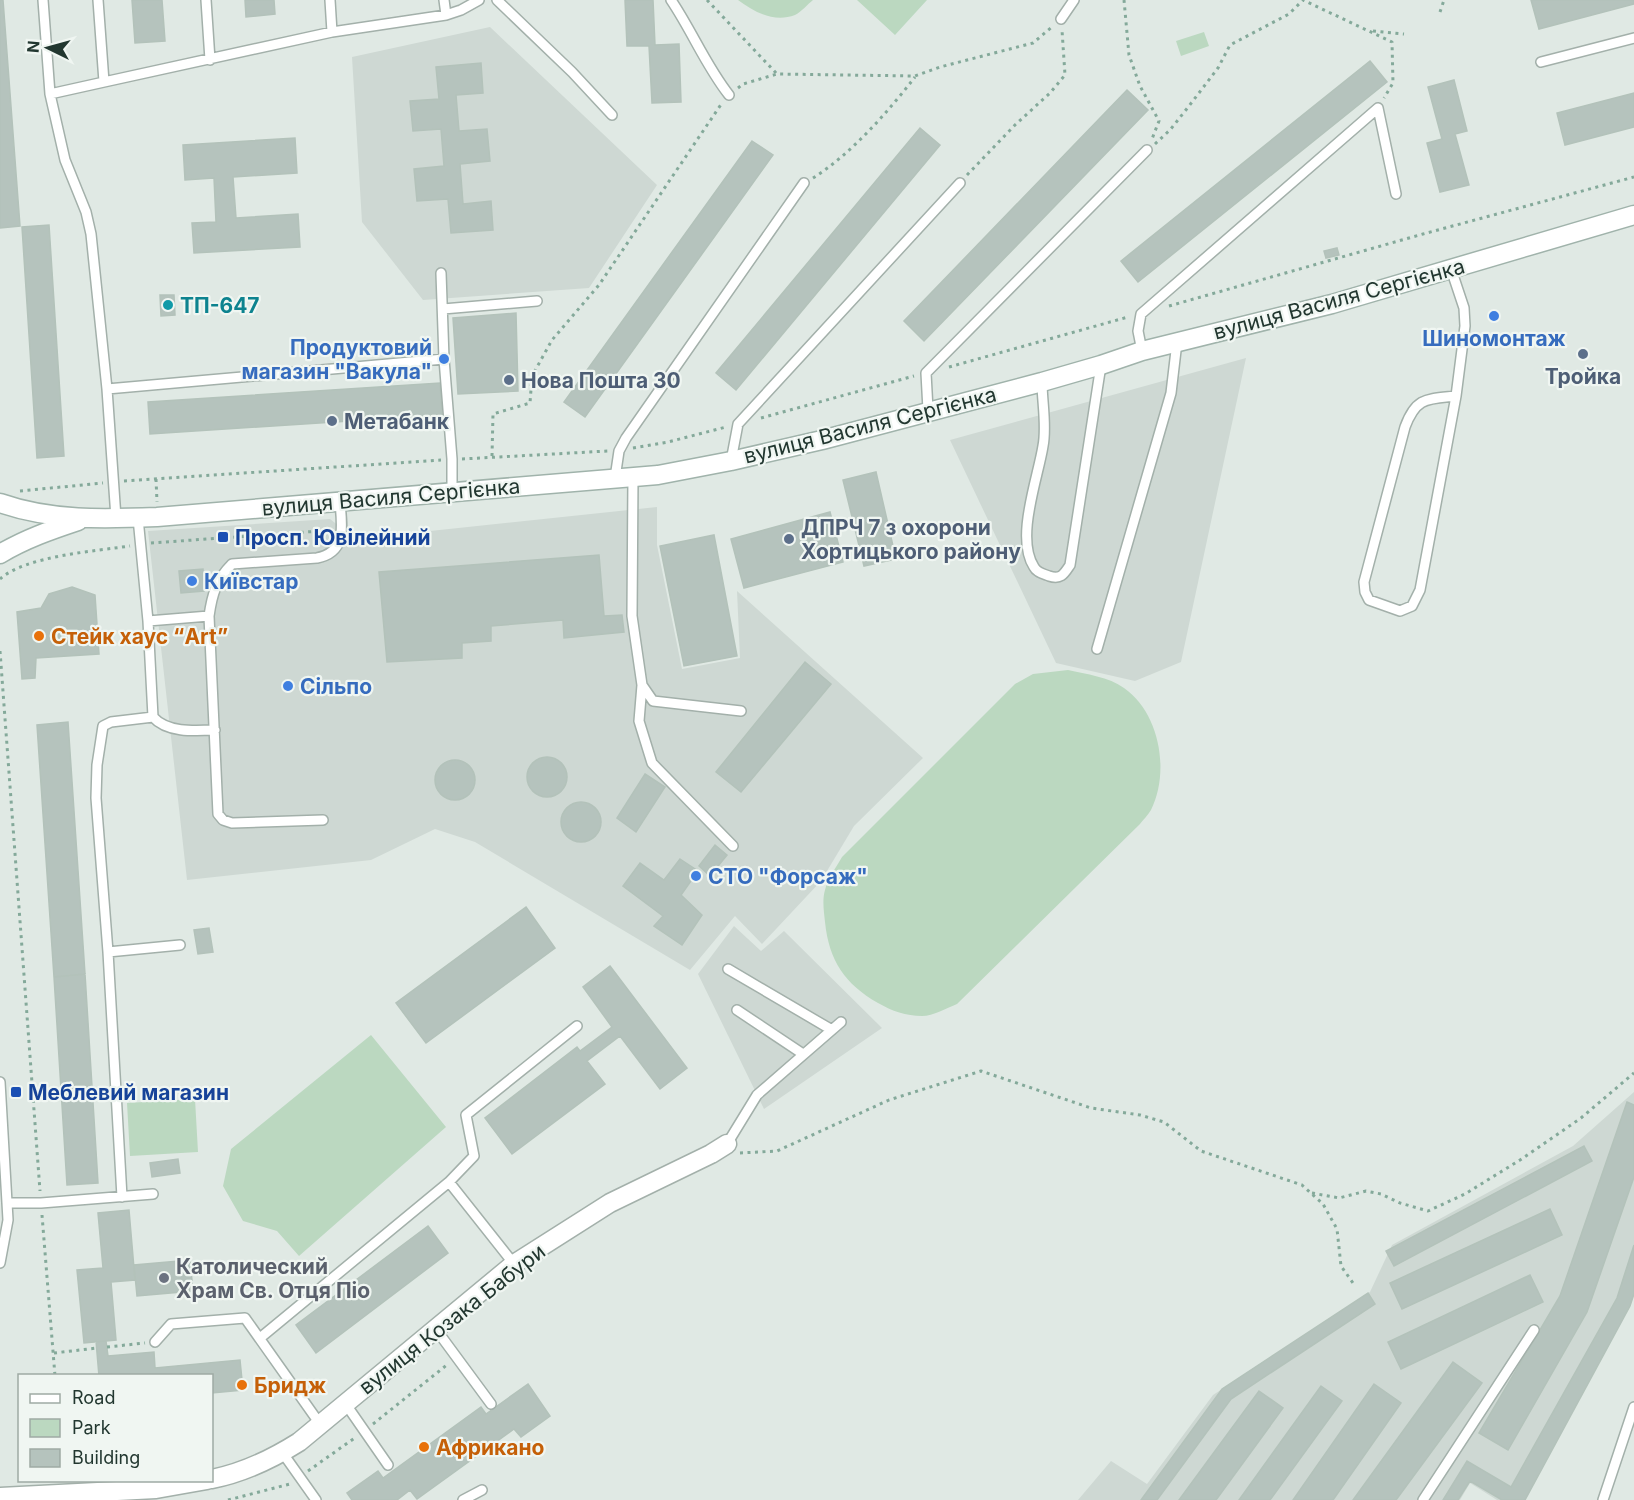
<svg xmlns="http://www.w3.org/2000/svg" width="1634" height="1500" viewBox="0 0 1634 1500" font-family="Inter,sans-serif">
	<rect width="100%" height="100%" fill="#e0e9e4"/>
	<!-- built -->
	<path fill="#ced8d3" d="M490,27L657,185L589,288L423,300L362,222L352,57Z
		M1246,358L1181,662L1135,681L1056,663L950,440Z
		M657,507V545L682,669L740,658L737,591L923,758L854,826L821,881L762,944L735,916L690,970L475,842L435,829L371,860L187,880L148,531L330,519L355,539Z
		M734,926L761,951L784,931L882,1028L764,1109L698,974Z
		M1634,1092V1288L1519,1500H1497L1470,1483L1460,1500H1078L1111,1461L1147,1484L1213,1395L1370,1292L1392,1245L1573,1146Z"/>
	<!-- green -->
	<path fill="#bbd8c0" d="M738,0H813C808,4 801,12 795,15C774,23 754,12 738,0Z
		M857,0H927L895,35Z
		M1204,32L1209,46L1181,56L1176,41Z
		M1068,670C1086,674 1109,677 1124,688C1160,713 1170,772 1151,810C1148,815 1143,820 1140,824L957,1004C947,1008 933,1016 922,1016C906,1016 892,1011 878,1003C845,984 829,961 825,922C824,912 822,900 825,890C828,878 836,868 842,857L1015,684L1033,674Z
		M371,1035L446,1127L299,1256L277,1231L243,1221L223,1186L231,1149Z
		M195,1099L198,1152L130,1156L127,1103Z"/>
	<!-- building -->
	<path fill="#b5c3bd" stroke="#b3c2ba" stroke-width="1.5" d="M0,0H3L20,226L0,228Z
		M132,0H162L165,41L135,43Z
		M245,0H274L275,14L246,17Z
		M625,0H653L655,45L679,44L681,102L652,103L649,46H627Z
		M1531,0H1634V4L1539,29Z
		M1370,61L1387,82L1138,282L1121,261Z
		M481,63L483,93L456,95L459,131L487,129L490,161L460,164L463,204L491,201L493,230L451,233L448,199L417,201L414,169L444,166L441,129L413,131L410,101L439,99L436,67Z
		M1454,80L1467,131L1455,134L1469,185L1440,192L1427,143L1442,139L1428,87Z
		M1127,90L1148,110L924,341L904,321Z
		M1634,93V127L1565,145L1557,113Z
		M920,128L940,145L736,390L716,373Z
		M295,138L297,173L233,177L236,218L298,214L300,247L194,253L192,223L216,222L214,178L185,180L183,145Z
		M752,141L773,155L585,417L564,402Z
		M49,225L64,456L37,458L22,227Z
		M1337,248L1339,255L1326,258L1324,251Z
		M160,295H174L175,315L161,316Z
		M516,313L518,391L458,394L453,318Z
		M440,383L442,415L150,434L148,402Z
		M876,472L896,559L864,566L843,480Z
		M830,512L843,562L744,588L731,539Z
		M714,535L737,656L684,666L660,546Z
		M599,555L604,616L622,615L624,632L564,638L563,620L491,626V641L462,643V658L387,662L379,572Z
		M203,569L204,591L181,593L179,571Z
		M72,587L95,595L99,654L36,658L35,678L22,679L17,612L41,608L49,594Z
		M805,662L831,684L741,792L716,772Z
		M68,722L85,974L54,977L37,725Z
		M527 777a20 20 0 1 1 40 0a20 20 0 1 1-40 0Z
		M435 780a20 20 0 1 1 40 0a20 20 0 1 1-40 0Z
		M645,774L665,787L636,832L617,818Z
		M561 822a20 20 0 1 1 40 0a20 20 0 1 1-40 0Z
		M715,845L727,855L710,876L699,866Z
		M680,859L698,871L681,895L702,915L682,945L654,926L663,916L623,886L640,863L664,880Z
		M526,907L555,948L426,1043L396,1003Z
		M209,928L213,952L198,954L194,930Z
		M610,966L687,1068L660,1089L620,1036L587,1061L605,1084L512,1154L485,1118L577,1047L580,1051L612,1027L583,987Z
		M85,974L98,1183L67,1185L54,977Z
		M1627,1102L1634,1105V1177L1587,1312L1508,1450L1479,1433L1560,1296Z
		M1584,1146L1592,1161L1394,1266L1386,1251Z
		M178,1159L180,1173L152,1177L150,1163Z
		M1550,1209L1562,1235L1402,1309L1390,1283Z
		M129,1210L135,1280L111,1282L116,1340L84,1343L77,1270L103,1268L98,1213Z
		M129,1210L135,1280L111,1282L116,1340L106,1341L108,1356L154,1352L155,1368L240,1360L243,1390L212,1393V1376H99L96,1341L84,1343L77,1270L103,1268L98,1213Z
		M428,1226L448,1253L316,1353L296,1325Z
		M1634,1245V1294L1630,1306L1525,1500H1502L1470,1481L1458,1500H1443L1467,1461L1511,1487L1617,1298Z
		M190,1260L193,1291L137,1296L134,1265Z
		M1530,1275L1543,1302L1401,1369L1388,1342Z
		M1368,1293L1375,1304L1231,1399L1157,1500H1141L1222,1389Z
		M1453,1362L1482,1383L1396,1500H1353Z
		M528,1384L550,1416L521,1437L514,1429L417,1499L410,1490L397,1500H352L347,1493L378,1471L383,1478L481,1407L486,1414Z
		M1374,1384L1401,1403L1333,1500H1293Z
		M1321,1386L1342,1401L1270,1500H1239Z
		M1259,1391L1283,1408L1216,1500H1179Z"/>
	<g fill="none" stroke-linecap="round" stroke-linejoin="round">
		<defs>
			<path id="service" d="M43,0L50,94L104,82L98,0
				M206,0L210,60
				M330,0L332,32
				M444,0L446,15
				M497,0L572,72L612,115
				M671,0C692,31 706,66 729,95
				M1061,19L1074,0
				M1541,62L1634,38
				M104,82L332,32L446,15L461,10L479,0
				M50,94L65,160L86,212L91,234L107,389L444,359L452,459V493
				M1451,269L1464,308L1465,326L1456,396L1420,590L1412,606L1400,611L1369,600L1365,592L1364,582L1405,427C1416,397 1427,399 1456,396
				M441,273L444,359
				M443,309L537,301
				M1142,351L1138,331L1141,314L1378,108L1396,194
				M1042,382C1042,402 1047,426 1043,446C1038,478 1015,538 1034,567C1037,573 1044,574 1049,576C1061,580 1064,574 1070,565L1101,365
				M107,389L116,518
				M928,410L926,373L1147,150
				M731,461L738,424L960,183
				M633,477L632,616L642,685L653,701L741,711
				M615,478L619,451L626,438L804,183
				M138,518L148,621L209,616
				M1097,649L1171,393L1177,342
				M642,685L639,721L652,763L733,846
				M153,717C167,733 195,731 215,730
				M323,820L232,823L223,820L218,814L209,616C212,595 216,580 232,564L317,558C347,552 342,527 340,502
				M108,952L180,945
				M728,969L832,1030
				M737,1010L803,1054
				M0,1082L8,1220L0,1263
				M727,1144L757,1095L841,1022
				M449,1182L474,1156L466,1115L577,1026
				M122,1197L108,952L96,798L97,765L103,726L111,722L153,717L148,621
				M7,1203H41L153,1194
				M435,1328L491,1404
				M260,1338L449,1182L514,1264
				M155,1342L171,1324L245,1318L320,1424
				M345,1403L388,1465
				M282,1452L316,1500
				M463,1500L482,1490
				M1423,1500L1534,1330
				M1603,1500L1634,1407"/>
			<path id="minor" d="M212,1479C242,1473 272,1459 299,1442L514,1264L610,1203L711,1154L727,1144
				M0,1497L156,1489L207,1480"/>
			<path id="secondary" d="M0,503C51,521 104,519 157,517L658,475L731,461L822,440L1042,382L1101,365L1142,351L1332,304L1634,215
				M0,554C25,539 51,530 78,521"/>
		</defs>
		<!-- service casing -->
		<use href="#service" stroke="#a3b0aa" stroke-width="12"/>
		<!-- minor casing -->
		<use href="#minor" stroke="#a3b0aa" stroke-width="21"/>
		<!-- secondary casing -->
		<use href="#secondary" stroke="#a0b3ab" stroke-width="21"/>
		<!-- path -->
		<path stroke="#84a99a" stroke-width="3" stroke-dasharray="3 4.5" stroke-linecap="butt" d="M707,0L777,74
			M1124,0L1129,55L1140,86L1159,121L1152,139
			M1440,12L1444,0
			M1373,31L1404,34
			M738,88L743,84L777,74L915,76L940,67L1033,43L1053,26
			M1155,144L1170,130L1189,106L1218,68L1230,45L1289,14L1303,0L1392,42L1393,83L1384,98
			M967,175L1015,125L1050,93L1065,75L1062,30
			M813,178C851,154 887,113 915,77
			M1169,306L1423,234L1634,177
			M949,367L1128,317
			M761,418L914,376
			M633,448L668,442L726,427
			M492,456L493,414L530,403L532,376L552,340L599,285L722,103
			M462,459L608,451
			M156,479L157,502
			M124,481L441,460
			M20,491L103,483
			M151,543L320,531
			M0,579C25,556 96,551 130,546
			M0,651L40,1191
			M740,1153L777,1151L889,1100L981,1071L1091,1108L1140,1115L1164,1122L1201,1151L1302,1185L1323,1204L1337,1229L1341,1266L1353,1283
			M1312,1193L1339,1198L1366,1191L1381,1194L1400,1203L1428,1211L1465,1194L1520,1160L1581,1118L1634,1073
			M42,1215L55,1376
			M107,1347L145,1343
			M54,1353L97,1348
			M373,1424L448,1364
			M308,1471L356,1437
			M228,1500L290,1484"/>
		<!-- service -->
		<use href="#service" stroke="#fff" stroke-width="9"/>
		<!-- minor -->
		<use href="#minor" stroke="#fff" stroke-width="18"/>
		<!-- secondary -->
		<use href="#secondary" stroke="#fff" stroke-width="18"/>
	</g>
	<!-- markers -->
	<circle fill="#0f9aa8" stroke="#f0f6f2" stroke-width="2" cx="168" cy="305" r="6"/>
	<g fill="#3f7fe0" stroke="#f0f6f2" stroke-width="2">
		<circle cx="1494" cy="316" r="6"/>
		<circle cx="444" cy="359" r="6"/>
		<circle cx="192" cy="581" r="6"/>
		<circle cx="288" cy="686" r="6"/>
		<circle cx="696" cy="876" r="6"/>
	</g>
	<g fill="#5c6f8a" stroke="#f0f6f2" stroke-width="2">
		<circle cx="1583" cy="354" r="6"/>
		<circle cx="509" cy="380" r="6"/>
		<circle cx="332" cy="421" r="6"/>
		<circle cx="789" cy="539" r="6"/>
	</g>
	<g fill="#1a4fb4" stroke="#f0f6f2" stroke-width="2">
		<rect x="217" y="531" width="12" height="12" rx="3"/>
		<rect x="10" y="1086" width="12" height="12" rx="3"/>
	</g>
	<g fill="#e8710a" stroke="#f0f6f2" stroke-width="2">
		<circle cx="39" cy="636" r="6"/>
		<circle cx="242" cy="1385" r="6"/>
		<circle cx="424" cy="1447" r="6"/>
	</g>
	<circle fill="#6b7280" stroke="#f0f6f2" stroke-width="2" cx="164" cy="1278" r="6"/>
	<g text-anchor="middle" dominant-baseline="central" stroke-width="4.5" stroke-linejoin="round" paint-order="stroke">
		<!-- street labels -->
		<g font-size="21" fill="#223730" stroke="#f0f6f2">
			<text transform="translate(1339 299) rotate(-15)">вулиця Василя Сергієнка</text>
			<text transform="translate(870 425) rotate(-14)">вулиця Василя Сергієнка</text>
			<text transform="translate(391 497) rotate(-5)">вулиця Василя Сергієнка</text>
			<text transform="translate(452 1319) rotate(-38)">вулиця Козака Бабури</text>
		</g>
		<!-- culture labels -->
		<g font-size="21" font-weight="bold" fill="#0d838f" stroke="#f0f6f2" text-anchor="start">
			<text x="180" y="305">ТП-647</text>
		</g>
		<!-- shop labels -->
		<g font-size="21" font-weight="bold" fill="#366cbe" stroke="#f0f6f2" text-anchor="start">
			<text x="1494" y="338" text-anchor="middle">Шиномонтаж</text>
			<text x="432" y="347" text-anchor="end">Продуктовий<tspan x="432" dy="24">магазин "Вакула"</tspan></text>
			<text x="204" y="581">Київстар</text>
			<text x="300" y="686">Сільпо</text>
			<text x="708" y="876">СТО "Форсаж"</text>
		</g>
		<!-- service labels -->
		<g font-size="21" font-weight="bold" fill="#4e5e75" stroke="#f0f6f2" text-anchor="start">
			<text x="1583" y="376" text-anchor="middle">Тройка</text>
			<text x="521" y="380">Нова Пошта 30</text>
			<text x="344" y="421">Метабанк</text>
			<text x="801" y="527">ДПРЧ 7 з охорони<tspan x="801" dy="24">Хортицького району</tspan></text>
		</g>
		<!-- transit labels -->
		<g font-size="21" font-weight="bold" fill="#164399" stroke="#f0f6f2" text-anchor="start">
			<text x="235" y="537">Просп. Ювілейний</text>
			<text x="28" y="1092">Меблевий магазин</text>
		</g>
		<!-- food labels -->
		<g font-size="21" font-weight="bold" fill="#c56008" stroke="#f0f6f2" text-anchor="start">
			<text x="51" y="636">Стейк хаус “Art”</text>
			<text x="254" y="1385">Бридж</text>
			<text x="436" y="1447">Африкано</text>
		</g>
		<!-- worship labels -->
		<g font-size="21" font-weight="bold" fill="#5b616d" stroke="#f0f6f2" text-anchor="start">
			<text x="176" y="1266">Католический<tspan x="176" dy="24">Храм Св. Отця Піо</tspan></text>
		</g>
	</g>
	<!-- legend -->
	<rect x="18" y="1374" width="195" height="108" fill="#f0f6f2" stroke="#9eaaa4" stroke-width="1.5"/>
	<rect x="30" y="1394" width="30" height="9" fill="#ffffff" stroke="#9eaaa4" stroke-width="1.5"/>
	<text x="72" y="1404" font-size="18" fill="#223730">Road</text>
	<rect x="30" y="1419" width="30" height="18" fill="#bbd8c0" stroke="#9eaaa4" stroke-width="1.5"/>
	<text x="72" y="1434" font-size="18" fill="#223730">Park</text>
	<rect x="30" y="1449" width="30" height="18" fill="#b5c3bd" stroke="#9eaaa4" stroke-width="1.5"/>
	<text x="72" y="1464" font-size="18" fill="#223730">Building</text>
	<!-- north arrow -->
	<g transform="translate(48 48) rotate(275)" stroke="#f0f6f2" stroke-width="4.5" paint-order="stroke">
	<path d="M0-4.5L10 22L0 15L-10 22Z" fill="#223730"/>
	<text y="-9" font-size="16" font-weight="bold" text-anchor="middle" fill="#223730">N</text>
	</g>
</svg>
